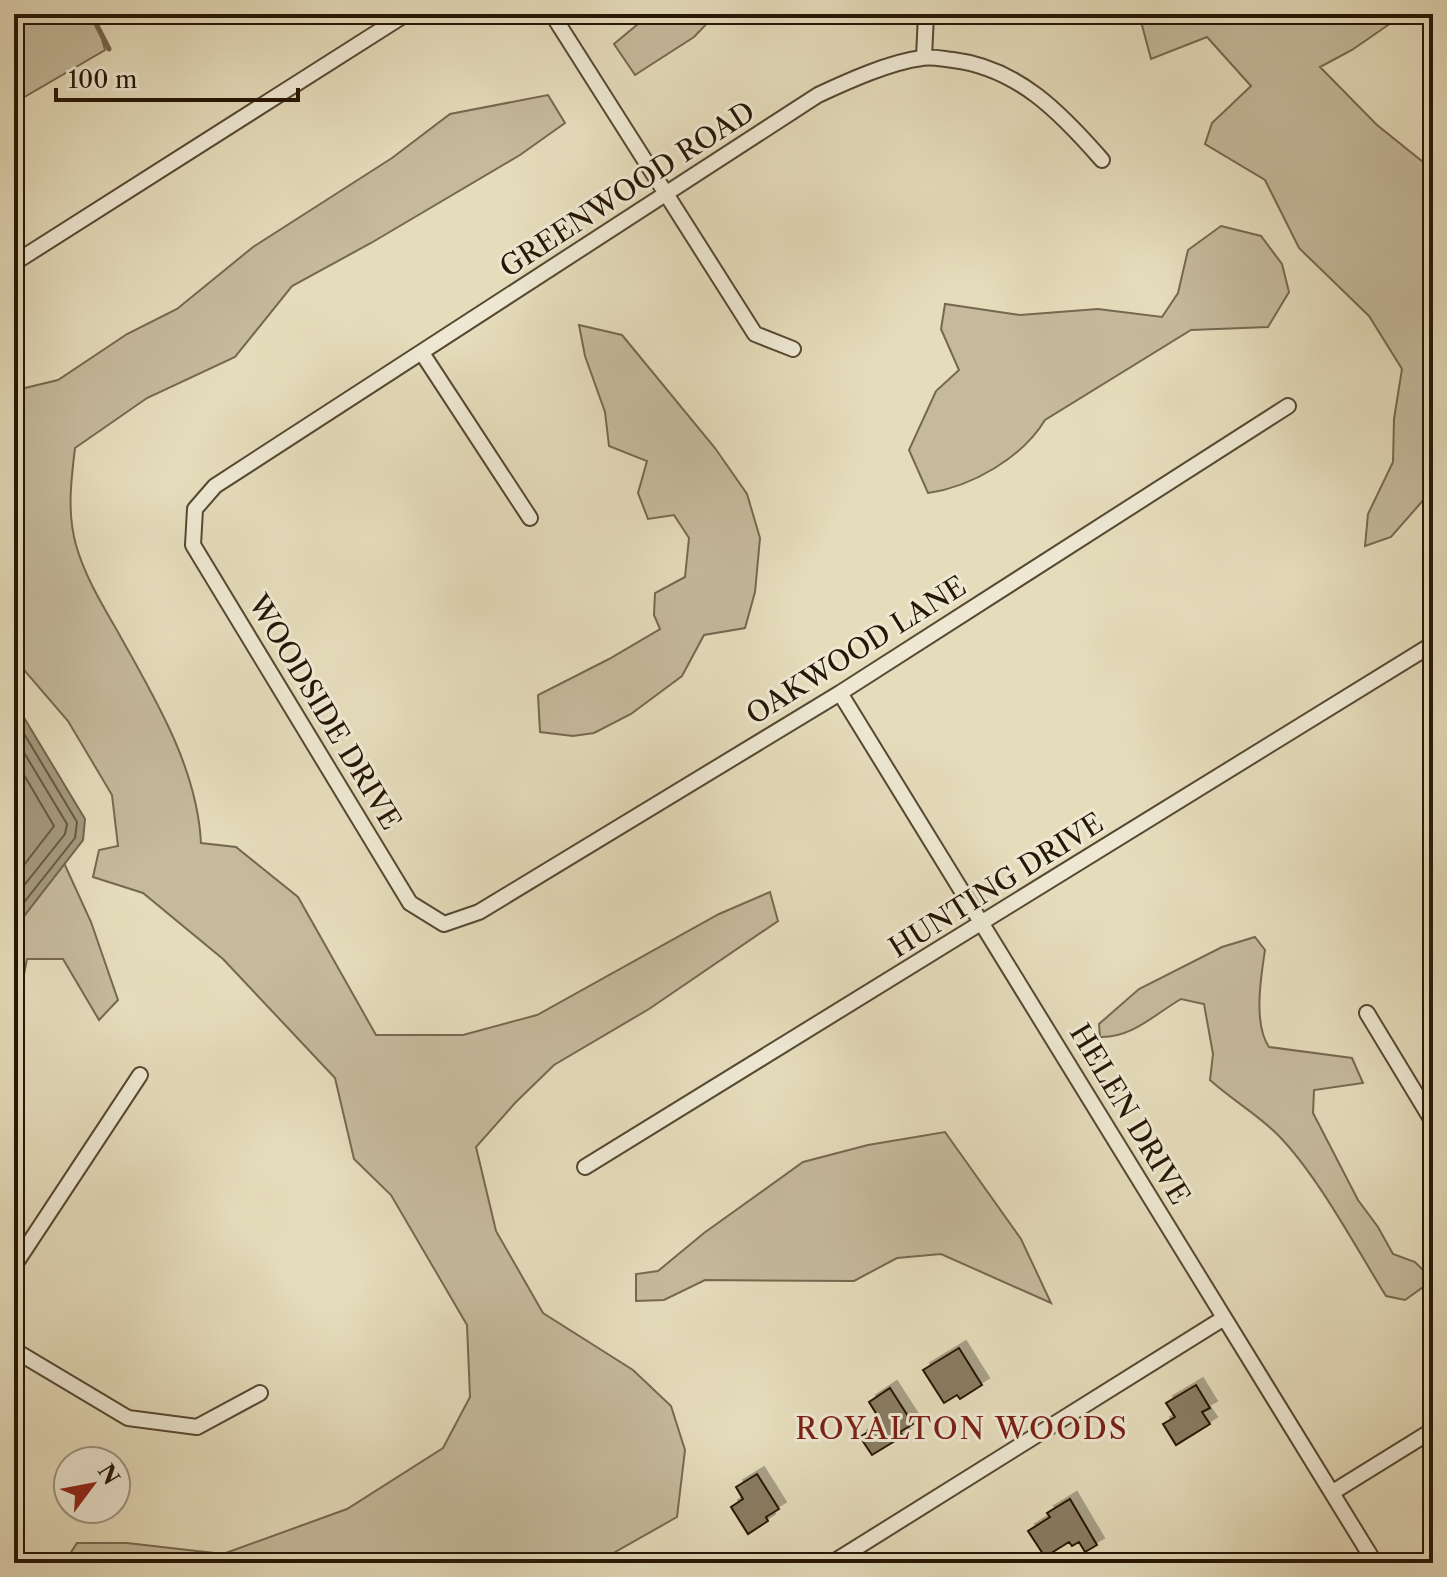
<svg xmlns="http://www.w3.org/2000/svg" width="1447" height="1577" viewBox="0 0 1447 1577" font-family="'Libre Caslon Text',serif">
	<defs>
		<filter id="shadow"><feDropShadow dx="7" dy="-7" stdDeviation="0" flood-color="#0004"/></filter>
	</defs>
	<rect width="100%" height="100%" fill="#e5dcbb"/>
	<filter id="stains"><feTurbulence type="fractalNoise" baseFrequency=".0025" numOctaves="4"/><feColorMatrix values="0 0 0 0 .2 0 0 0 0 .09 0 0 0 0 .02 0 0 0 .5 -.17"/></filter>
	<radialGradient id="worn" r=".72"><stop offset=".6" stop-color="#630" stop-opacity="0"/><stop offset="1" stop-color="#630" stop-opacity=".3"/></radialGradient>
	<!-- green -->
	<path fill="#c5ba9c" stroke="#766850" stroke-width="2" d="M14,14H95L105,50L14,103Z
		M650,14H716L694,37L635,75L614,44Z
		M1139,14H1404L1352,50L1320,67L1377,125L1433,170V489L1391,537L1365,546L1368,514L1393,462L1394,419L1402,369L1369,316L1299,248L1265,180L1205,144L1212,123L1251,86L1207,37L1151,59Z
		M548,95L565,123L520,155L371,243L292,286L235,357L147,398L75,448C71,481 67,513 76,545C85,577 103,606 119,634C155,699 197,767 201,843L236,847L298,897L376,1035H463L537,1015L719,914L770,892L778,921L649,1009L554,1065L515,1103L476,1147L496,1231L543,1313L633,1370L671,1406L685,1450L677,1517L608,1556L576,1563H64L77,1543H127L223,1554L347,1509L443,1448L470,1397L467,1325L391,1195L354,1159L335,1078L223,959L143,893L93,877L99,850L118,846L112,795L68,721L19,664L14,662V400L25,388L58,380L127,334L177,309L253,247L392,158L450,114Z
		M1221,226L1261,236L1282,264L1289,292L1268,327L1191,330L1045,420C1022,458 971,487 928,493L909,450L936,391L959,370L941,329L945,304L1020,315L1098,309L1162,317L1178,293L1188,250Z
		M579,325L622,335L715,448L747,494L760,538L755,592L745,628L704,635L682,676L631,714L594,733L573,736L540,732L538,695L609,659L660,629L654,615L655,593L685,577L689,538L674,515L648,519L638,493L647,461L609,446L605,412L585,356Z
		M64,863L91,922L118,1000L99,1020L63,959H27L14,1026V929Z
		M1255,937L1265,950C1261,976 1253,1024 1269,1047L1352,1058L1363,1083L1314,1090L1313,1113L1358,1200L1378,1227L1393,1254L1415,1262L1433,1280L1405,1300L1386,1296C1355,1246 1318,1176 1278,1135C1257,1114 1232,1100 1210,1080L1213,1054L1204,1004L1181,999C1155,1014 1132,1038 1100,1037L1099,1024L1139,989L1222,947Z
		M945,1132L1021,1239L1051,1303L941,1254L897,1258L854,1281L705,1280L664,1300L636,1301V1274L658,1271L704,1233L803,1162L868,1145Z"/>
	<!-- water -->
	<path fill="#a4997d" stroke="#72654d" stroke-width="2" d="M14,701L85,819L83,840L14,929Z"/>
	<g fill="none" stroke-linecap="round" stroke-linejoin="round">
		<!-- shore -->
		<path stroke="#655841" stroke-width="2" d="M14,717L77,822L75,838L14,915
			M14,736L67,824L65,834L14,898
			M14,758L54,826L14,878"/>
		<!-- stream -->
		<path stroke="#72654d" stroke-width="5" d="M91,14L109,49"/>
	</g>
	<!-- building -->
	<path fill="#897d64" stroke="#261605" stroke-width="2" filter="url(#shadow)" d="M959,1348L982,1385L960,1399L957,1395L944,1403L923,1370Z
		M1196,1385L1210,1408L1202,1412L1210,1424L1176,1445L1163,1424L1175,1417L1166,1403Z
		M890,1388L913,1424L900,1432L903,1436L872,1455L860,1437L882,1423L869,1402Z
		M757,1474L779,1509L766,1517L768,1521L748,1534L731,1507L743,1499L736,1487Z
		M1070,1499L1097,1545L1085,1552L1079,1542L1072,1546L1069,1542L1045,1557L1028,1531L1050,1517L1047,1513Z"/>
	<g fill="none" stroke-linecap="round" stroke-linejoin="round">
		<defs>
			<path id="minor" d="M552,14L755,334L793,349
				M924,57L926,14
				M1102,160C1061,113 1018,68 953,60C943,59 932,56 922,58C890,62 848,81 818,95L215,486L195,509L193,545L410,903L444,924L479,912L840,693L1288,406
				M14,263L406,14
				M422,353L530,518
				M840,693L1375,1563
				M1367,1013L1433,1122
				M585,1167L1433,644
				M14,1266L140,1075
				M14,1350L128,1418L197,1427L260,1393
				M1333,1492L1433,1430
				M832,1563L1224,1318"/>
		</defs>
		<!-- minor casing -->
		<use href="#minor" stroke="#564832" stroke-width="18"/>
		<!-- minor -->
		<use href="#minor" stroke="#eee8d3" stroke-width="14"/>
	</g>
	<g text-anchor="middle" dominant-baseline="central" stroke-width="6" stroke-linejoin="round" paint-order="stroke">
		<!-- street labels -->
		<g font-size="28" fill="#261605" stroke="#eee8d3">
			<text transform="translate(627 189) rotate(-33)">GREENWOOD ROAD</text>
			<text transform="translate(856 650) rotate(-32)">OAKWOOD LANE</text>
			<text transform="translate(325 712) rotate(59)">WOODSIDE DRIVE</text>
			<text transform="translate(996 885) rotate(-32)">HUNTING DRIVE</text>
			<text transform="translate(1130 1114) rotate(59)">HELEN DRIVE</text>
		</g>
		<!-- neighbourhood labels -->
		<g font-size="30" letter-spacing="2" fill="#7a1f14" stroke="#eee8d3">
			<text x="962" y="1428">ROYALTON WOODS</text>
		</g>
	</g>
	<!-- margin -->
	<rect width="1447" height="1577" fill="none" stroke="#e5dcbb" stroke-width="48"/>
	<rect x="16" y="16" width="1415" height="1545" fill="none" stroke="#261605" stroke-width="4"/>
	<rect x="24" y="24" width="1399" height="1529" fill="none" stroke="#261605" stroke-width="2"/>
	<!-- north arrow -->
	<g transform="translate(92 1485) rotate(58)"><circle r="38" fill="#eee8d3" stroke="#9e9481" stroke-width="2"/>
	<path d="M0-6L14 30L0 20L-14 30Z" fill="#8f2418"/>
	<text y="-12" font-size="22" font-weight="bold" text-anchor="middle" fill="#261605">N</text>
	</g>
	<!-- scale -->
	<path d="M56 88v12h242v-12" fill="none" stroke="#261605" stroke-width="4"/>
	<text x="68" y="88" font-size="24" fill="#261605" stroke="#eee8d3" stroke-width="6" paint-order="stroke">100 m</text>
	<rect width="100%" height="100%" filter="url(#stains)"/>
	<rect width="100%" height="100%" fill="url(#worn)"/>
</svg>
